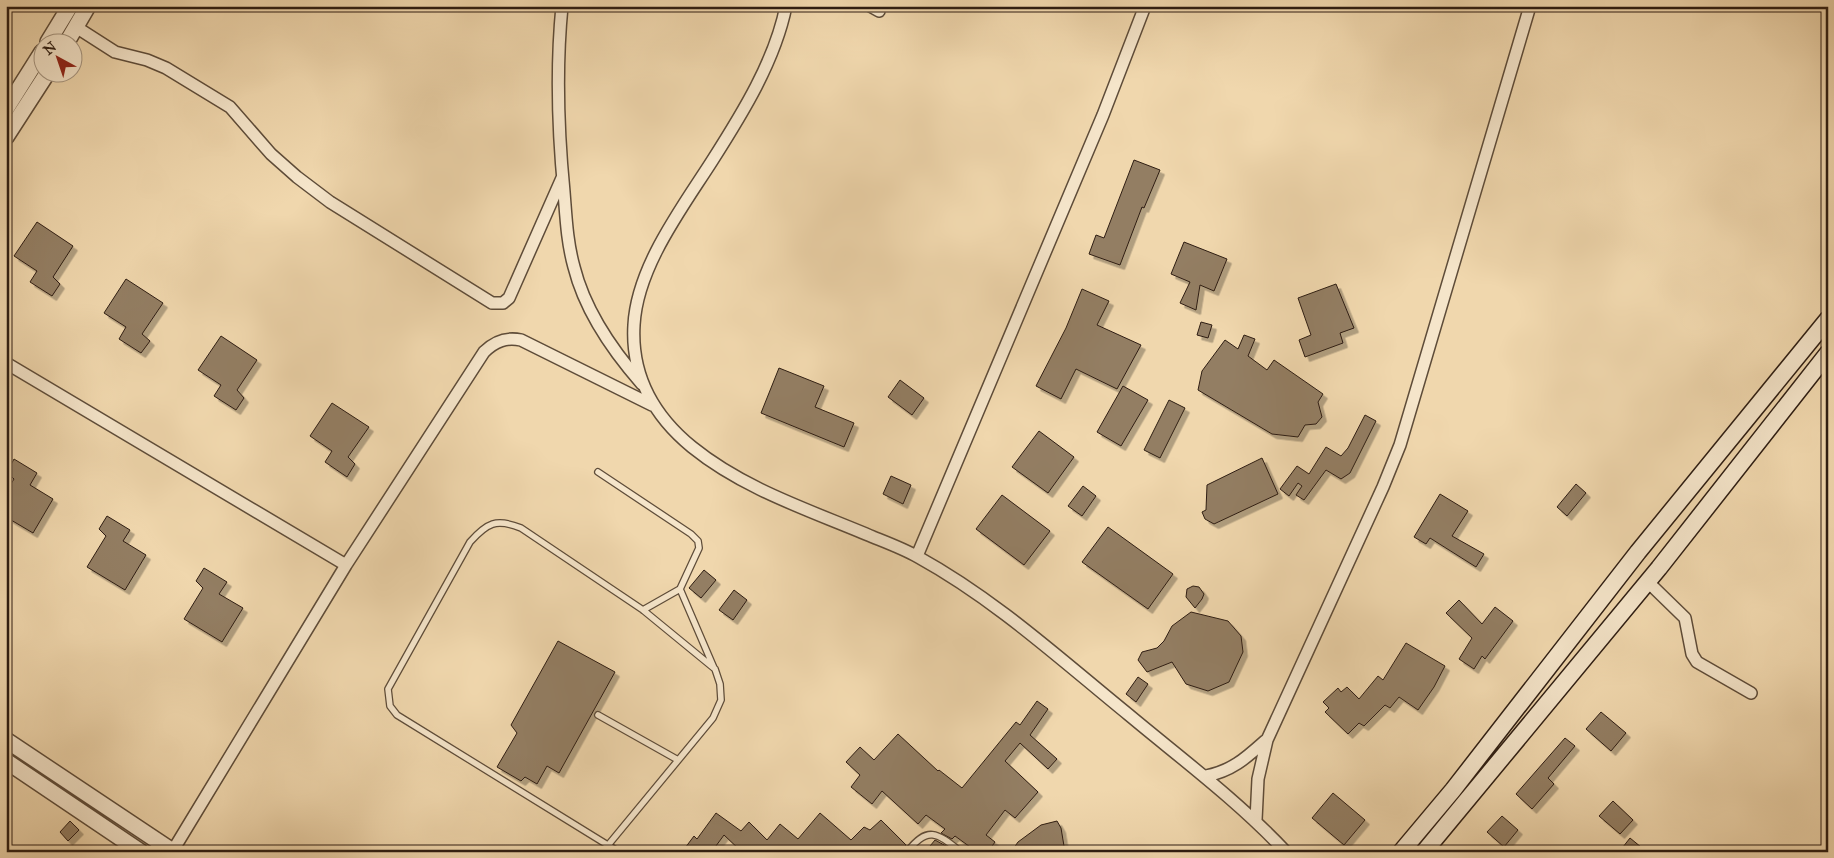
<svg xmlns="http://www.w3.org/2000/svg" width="1834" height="858" viewBox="0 0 1834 858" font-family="'IM FELL Great Primer',serif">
	<defs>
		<filter id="shadow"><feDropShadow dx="4.5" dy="4.5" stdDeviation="0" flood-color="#0004"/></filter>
	</defs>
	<rect width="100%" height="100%" fill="#f0d7ad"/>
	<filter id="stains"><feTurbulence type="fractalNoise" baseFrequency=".004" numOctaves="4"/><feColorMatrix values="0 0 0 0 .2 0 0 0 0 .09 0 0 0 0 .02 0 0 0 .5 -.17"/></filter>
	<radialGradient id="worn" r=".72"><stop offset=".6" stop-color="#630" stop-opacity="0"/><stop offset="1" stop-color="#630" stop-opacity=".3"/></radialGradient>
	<!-- building -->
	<path fill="#937e63" stroke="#2e1d12" filter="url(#shadow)" d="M1134,160L1160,170L1144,208L1142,207L1120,265L1089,254L1096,235L1104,238Z
		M37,222L73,246L53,277L60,284L52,296L30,282L37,271L14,256Z
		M1184,242L1227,259L1214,291L1200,285L1196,310L1180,303L1190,282L1171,274Z
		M126,279L163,303L142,334L150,341L141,353L119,339L126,327L104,313Z
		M1336,284L1354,328L1340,333L1343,343L1305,357L1299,340L1311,335L1298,298Z
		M1082,289L1109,301L1097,325L1141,345L1117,389L1076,369L1061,399L1036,386L1066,328Z
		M1201,322L1212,325L1208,338L1197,335Z
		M1244,335L1255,339L1248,356L1267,370L1274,360L1323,394L1318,402L1322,417L1316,424L1305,425L1298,437L1272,434L1198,390L1202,371L1225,340L1238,349Z
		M221,336L257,360L237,390L244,398L236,410L214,396L221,385L198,370Z
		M779,368L824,386L815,407L854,423L844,447L761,413Z
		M900,380L924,398L912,415L888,397Z
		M1123,386L1148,400L1121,446L1097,432Z
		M1169,400L1185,408L1160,458L1144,450Z
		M332,403L369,427L348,457L355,464L347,477L325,462L332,451L310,436Z
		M1365,415L1376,421L1350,473L1341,479L1326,470L1304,500L1296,495L1302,486L1298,483L1289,496L1280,489L1297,466L1309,474L1326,447L1341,456L1348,448Z
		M1039,431L1074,457L1048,493L1012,467Z
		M1262,458L1278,494L1214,524L1205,519L1202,512L1206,510L1207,485Z
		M14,459L37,473L30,485L53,499L33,533L6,517V492L14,479L7,472Z
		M891,476L911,485L903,504L883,494Z
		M1576,484L1586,493L1567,516L1557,507Z
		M1083,486L1096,496L1082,516L1068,506Z
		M1440,494L1468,511L1452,536L1484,554L1476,567L1430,538L1426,544L1414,537Z
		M1002,495L1050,531L1024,565L976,529Z
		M107,516L130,530L123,541L146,555L125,590L87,567L106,536L99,529Z
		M1108,527L1173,574L1148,609L1082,562Z
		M204,568L227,582L219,594L243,608L222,642L184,619L203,588L196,581Z
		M704,570L716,580L701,598L689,588Z
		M1193,586L1199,587L1204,594L1202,599L1195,608L1186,597L1187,589Z
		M734,590L747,600L733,620L719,610Z
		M1459,600L1482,624L1495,607L1513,621L1485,659L1482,656L1474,669L1459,659L1472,638L1446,613Z
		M1191,612L1228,621L1241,636L1243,652L1229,682L1208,691L1186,684L1172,662L1147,672L1138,660L1142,652L1157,648L1164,641L1172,626Z
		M558,641L615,672L559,773L547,766L537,784L525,777L521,781L497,767L517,733L511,725Z
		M1406,643L1445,666L1434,687L1418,710L1399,697L1390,708L1385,705L1364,726L1359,723L1348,734L1325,712L1329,708L1323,702L1338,688L1341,692L1347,687L1359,699L1378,676L1383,680Z
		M1138,677L1148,684L1136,702L1126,694Z
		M1037,701L1048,709L1030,735L1057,759L1048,769L1020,743L1005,761L1038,792L1015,818L1005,810L986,835L995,842L988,852H977L955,836L952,839L941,833L945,829L926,815L918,824L882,791L872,804L851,787L860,775L846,762L860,747L874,760L898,734L938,771L939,770L962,788L1016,722L1020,725Z
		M1601,712L1626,733L1611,751L1586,729Z
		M1565,738L1575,746L1548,778L1554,784L1532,809L1516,794Z
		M1333,793L1365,820L1344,845L1312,818Z
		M1613,801L1633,820L1620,834L1599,816Z
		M716,813L741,831L749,822L767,840L780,824L798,839L820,813L851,840L864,827L870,830L881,820L906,845L902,852H742L724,835L713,850L715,852H682L694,836L697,839Z
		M1502,816L1518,830L1504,847L1487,832Z
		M70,821L79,830L68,841L60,832Z
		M1057,821L1061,828L1065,852H1011L1018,842L1041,825Z
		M1630,838L1647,852H1619Z
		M935,840L946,846L941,852H925Z"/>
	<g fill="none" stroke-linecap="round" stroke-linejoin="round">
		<defs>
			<path id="service" d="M598,472L691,534L698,541L699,548L680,589L643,610
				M680,589L714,668
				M598,715L678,760
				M609,844L713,718L721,700L720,684L715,669L643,610L521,528C496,518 487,523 470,542L388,689L390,706L397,715L619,852
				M907,852C928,825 937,833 961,852"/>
			<path id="minor" d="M562,6C556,67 558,131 564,192C566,217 567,242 574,267C585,311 612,350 642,384
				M786,6C775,61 742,114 712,161C682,208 637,267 634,325C631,375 654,416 692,447C745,490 812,511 873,537C888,543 904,549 918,557C996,600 1060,659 1129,715C1183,760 1238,801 1286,852
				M870,6L879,11
				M76,27L115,52L147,60L166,68L230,107L271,154L297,177L330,202L492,303H503L509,298L562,178
				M6,363L346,565
				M917,556L1103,115L1145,6
				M1648,582L1685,618L1692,654L1697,662L1751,693
				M1206,776C1232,771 1246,758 1265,741
				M1256,820L1258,779L1267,740L1383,487L1400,445L1530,6
				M172,852L346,565L484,352C495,341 506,337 521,340L652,405"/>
			<path id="tertiary" d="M48,42L70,6
				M67,42L88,6
				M6,109L42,52
				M6,137L48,72
				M6,740L174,852
				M6,761L141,852"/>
			<path id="secondary" d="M1401,852L1453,790L1638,552L1828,319
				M1424,852L1659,568L1828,353"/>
		</defs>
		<!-- service casing -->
		<use href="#service" stroke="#5e4c39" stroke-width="8"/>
		<!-- minor casing -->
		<use href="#minor" stroke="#5e4c39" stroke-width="14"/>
		<!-- tertiary casing -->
		<use href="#tertiary" stroke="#5e4c39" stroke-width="18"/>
		<!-- secondary casing -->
		<use href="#secondary" stroke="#2e1d12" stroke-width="19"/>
		<!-- service -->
		<use href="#service" stroke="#f5e5ca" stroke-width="5.5"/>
		<!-- minor -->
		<use href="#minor" stroke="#f5e5ca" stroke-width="11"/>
		<!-- tertiary -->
		<use href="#tertiary" stroke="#f5e5ca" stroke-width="15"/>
		<!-- secondary -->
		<use href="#secondary" stroke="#f5e5ca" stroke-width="16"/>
	</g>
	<!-- margin -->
	<rect width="1834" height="858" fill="none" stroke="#f0d7ad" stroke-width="25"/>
	<rect x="8" y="8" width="1819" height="843" fill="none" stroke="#2e1d12" stroke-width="2.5"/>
	<rect x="12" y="12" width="1809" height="833" fill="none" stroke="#2e1d12"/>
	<!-- north arrow -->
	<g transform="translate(58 58) rotate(320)"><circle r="24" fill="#f5e5ca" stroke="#a59580"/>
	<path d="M0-4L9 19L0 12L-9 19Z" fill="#8f2418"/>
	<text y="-8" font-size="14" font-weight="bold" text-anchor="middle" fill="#2e1d12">N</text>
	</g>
	<rect width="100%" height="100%" filter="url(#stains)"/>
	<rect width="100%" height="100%" fill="url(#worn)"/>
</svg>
